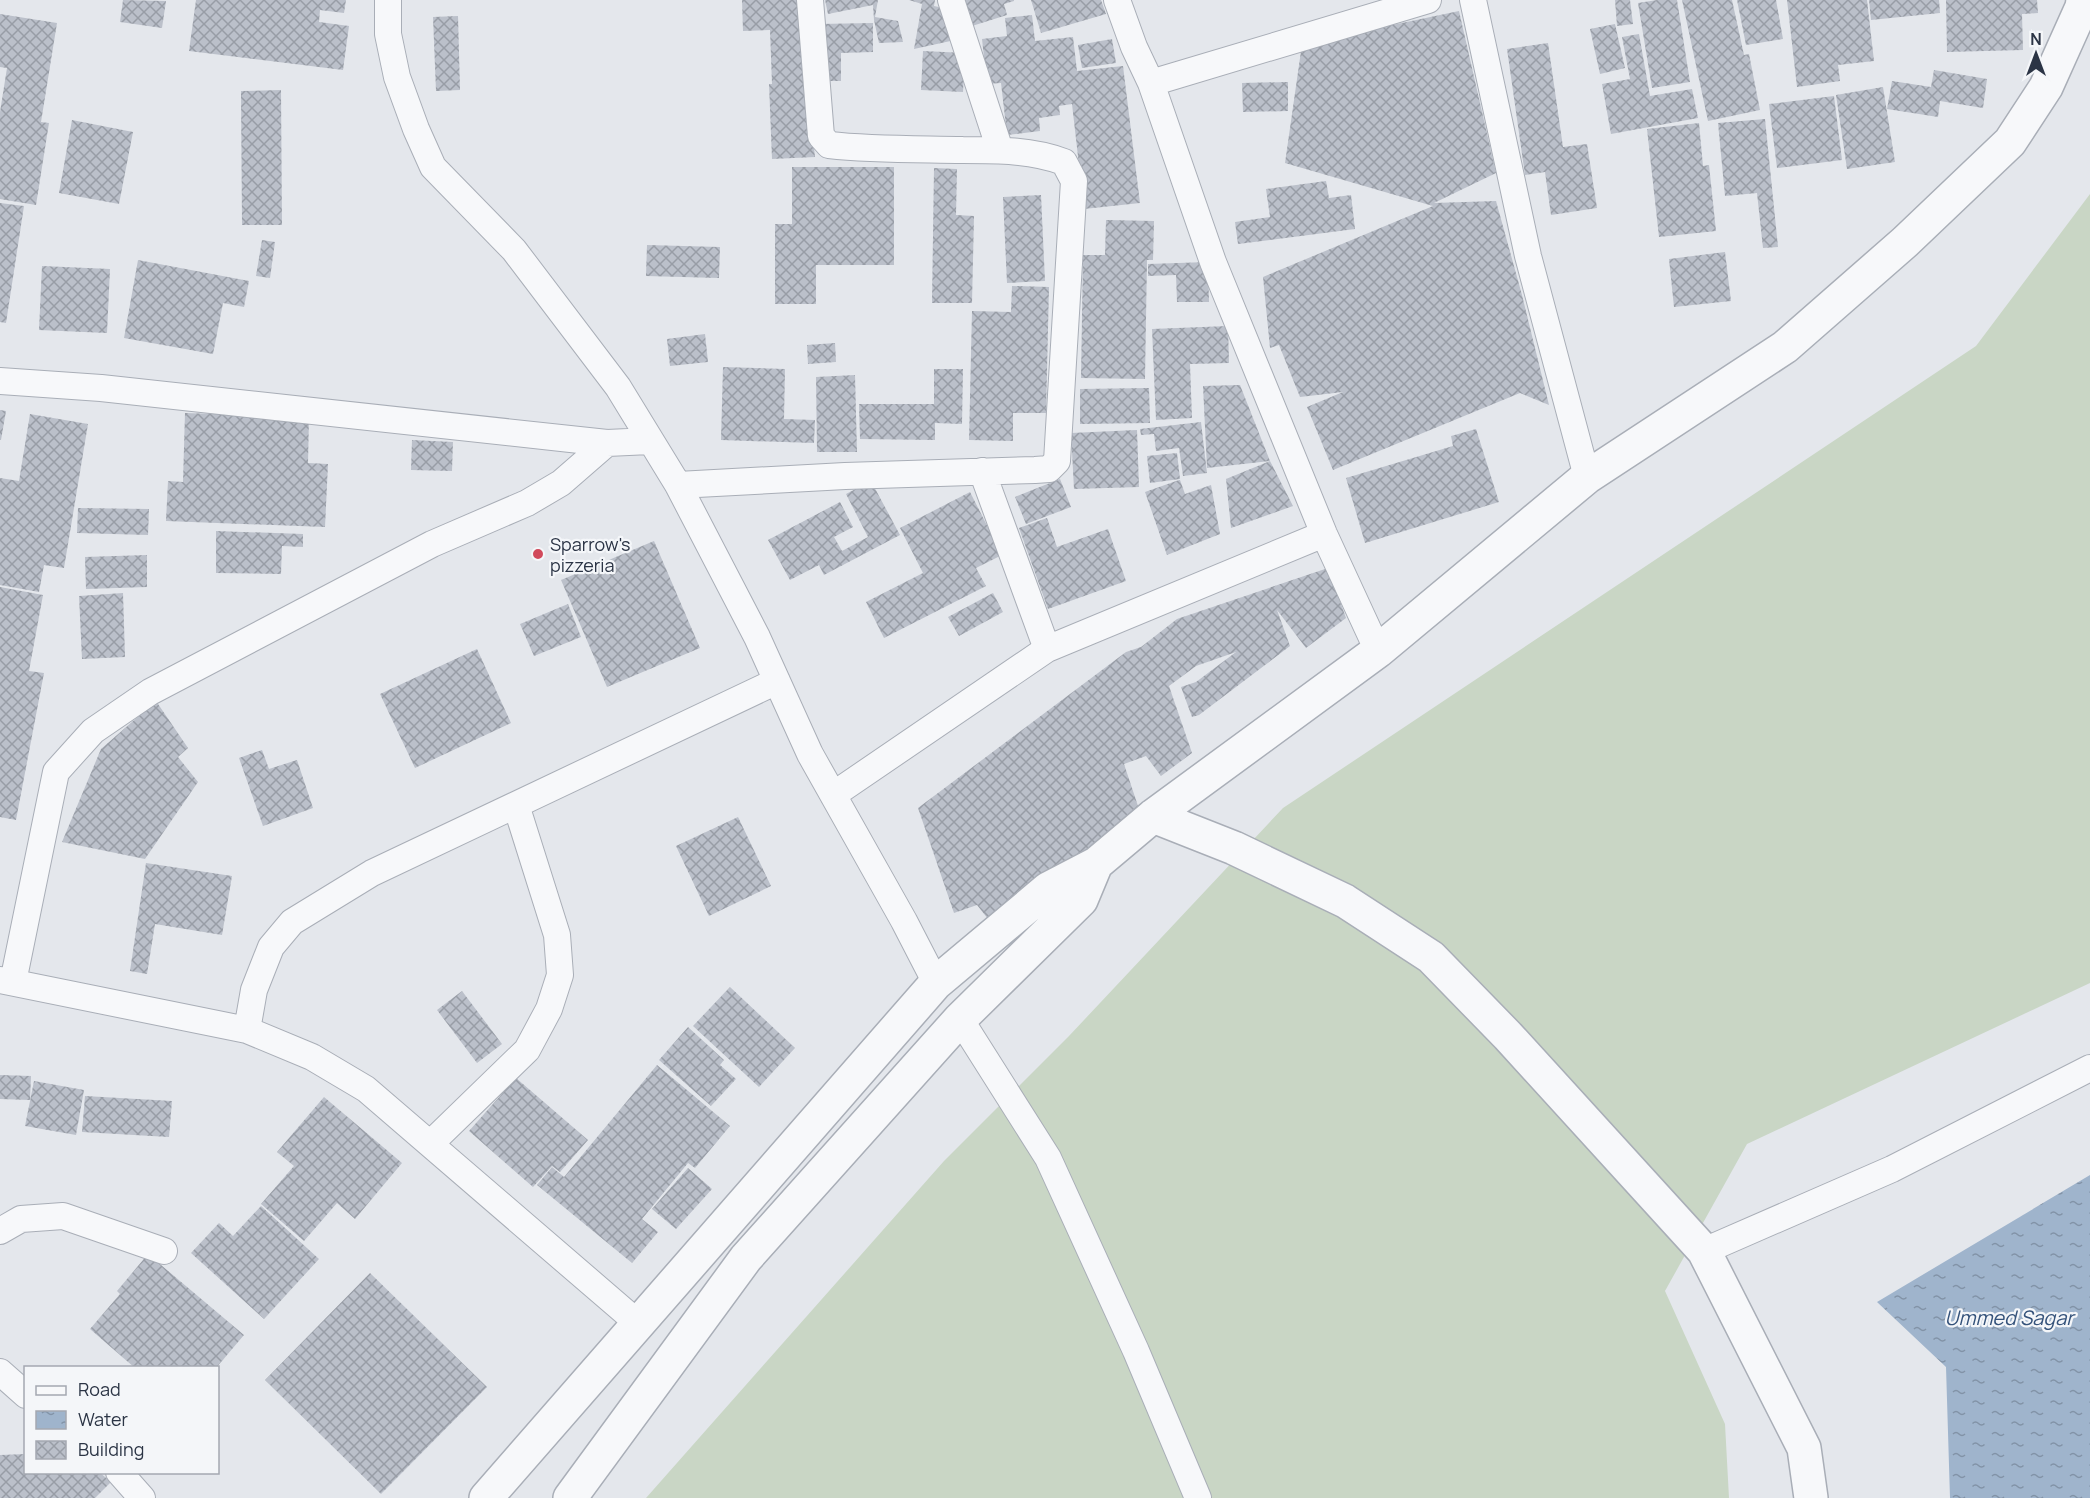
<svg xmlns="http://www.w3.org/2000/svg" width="2090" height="1498" viewBox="0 0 2090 1498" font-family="Manrope,sans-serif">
	<defs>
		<pattern id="water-ripples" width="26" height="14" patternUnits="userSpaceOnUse" patternTransform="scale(1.5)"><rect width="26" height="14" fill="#9fb4cc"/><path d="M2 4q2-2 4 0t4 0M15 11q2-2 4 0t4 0" fill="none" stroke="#8293a7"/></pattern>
		<pattern id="building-cross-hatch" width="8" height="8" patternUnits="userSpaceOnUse" patternTransform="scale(1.5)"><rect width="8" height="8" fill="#bbc0ca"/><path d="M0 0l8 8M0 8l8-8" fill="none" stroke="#989da6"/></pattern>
	</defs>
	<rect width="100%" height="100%" fill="#e4e7ec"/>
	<!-- grass -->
	<path fill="#c9d6c5" d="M2090,194V983L1747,1144L1665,1291L1725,1424L1729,1498H646L944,1161L1069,1036L1283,808L1976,346Z"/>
	<!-- water -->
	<path fill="url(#water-ripples)" d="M2090,1175V1498H1950L1946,1367L1877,1302Z"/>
	<!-- building -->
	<path fill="url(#building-cross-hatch)" d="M123,0L166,1L162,28L120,22Z
		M196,0H346L344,13L320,10L319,22L349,26L343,70L189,51Z
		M742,0H798L815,157L772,159L769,84H772L770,30L743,31Z
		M825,0H878L875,17L898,21L903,42L879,43L874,20L873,5L828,14Z
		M909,0H935L934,6L948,9L955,40L914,49L922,4Z
		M964,0H1014V1L1004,4L1007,15L972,26Z
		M1031,0H1101L1106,14L1041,33Z
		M1615,0H1630L1633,24L1617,26Z
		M1657,0H1677L1690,82L1652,88L1638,3Z
		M1682,0H1732L1744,55L1749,54L1760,110L1708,121Z
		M1737,0H1776L1783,39L1746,45Z
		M1787,0H1867L1874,61L1838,65L1840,81L1797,87Z
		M1869,0H1939L1940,13L1871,20Z
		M1946,0H2037L2038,13L2022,14L2023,50L1947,52Z
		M1459,11L1496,173L1434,203L1496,201L1522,295L1549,405L1520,393L1333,470L1307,407L1343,392L1300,397L1279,345L1270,348L1263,277L1433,206L1285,163L1302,44Z
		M0,14L57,23L41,122L49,123L36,205L0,199V112L7,68L0,67Z
		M1032,15L1035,41L1073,37L1077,71L1123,66L1140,203L1084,209L1072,104L1059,106L1060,115L1039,118L1040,131L1007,135L1001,83L987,84L982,39L1007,36L1005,18Z
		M458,16L460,90L436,91L433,17Z
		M873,23V52L841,53V81H822L819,24Z
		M1615,24L1625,68L1600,74L1590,29Z
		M1639,34L1650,96L1692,89L1698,118L1611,134L1602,84L1630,79L1622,37Z
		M1112,39L1116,63L1082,68L1078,45Z
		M1548,43L1563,147L1587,144L1597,208L1551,215L1545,172L1525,175L1507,49Z
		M923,51L965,53L963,92L921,90Z
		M1934,70L1987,79L1983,108L1940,101L1938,117L1887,109L1892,81L1931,87Z
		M1288,82V111L1243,112L1242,83Z
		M1883,87L1895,162L1847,169L1836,95Z
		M281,90L282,225H242L241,91Z
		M1834,96L1842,160L1777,168L1769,104Z
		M1765,119L1778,247L1763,248L1757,193L1725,196L1718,123Z
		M72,120L133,132L119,204L59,193Z
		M1699,123L1703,166L1709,165L1716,231L1659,237L1647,129Z
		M792,167H894V265H816V304H775V224H792Z
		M934,168L957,169L956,215L974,216L972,303H932Z
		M1326,181L1329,198L1351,195L1355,229L1238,244L1235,222L1270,217L1266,189Z
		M1041,195L1045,281L1007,283L1003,197Z
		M0,203L24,206L6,323L0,322Z
		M1106,220L1154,221L1153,260H1147L1145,379L1081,378L1083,255H1105Z
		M262,240L275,242L270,278L256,276Z
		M647,245L720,247L719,278L646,276Z
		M1725,252L1731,301L1674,307L1669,259Z
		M138,260L249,281L244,307L223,303L213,354L124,338Z
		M1208,262L1209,302H1177L1176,275L1148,276V264Z
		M42,266L110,269L107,333L39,330Z
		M1012,286L1049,287L1046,413H1013V441L969,440L972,311L1011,312Z
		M1228,326L1229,363L1190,364L1192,418L1156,420L1152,329Z
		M705,334L708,362L670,366L667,339Z
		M835,343L836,362L808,364L807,345Z
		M723,367L785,369L784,419L815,420L814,443L721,440Z
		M934,369H963L962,424L935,423V440L860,439L859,404H934Z
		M855,375L857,452H817L816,377Z
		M1240,385L1270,461L1207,468L1203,386Z
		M1149,388L1150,423L1080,424V389Z
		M0,410L6,411L1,440H0Z
		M185,413L309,417L308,463L328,464L325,527L166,521L168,481L183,482Z
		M30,414L88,424L64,568L44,565L39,592L0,585V478L19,481Z
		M1201,422L1207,473L1183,476L1179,448L1156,451L1154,434L1141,435L1140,429Z
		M1476,429L1499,502L1365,543L1346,478L1453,446L1451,436Z
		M1137,430L1139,487L1074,489L1071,433Z
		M412,440L453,442L452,471L411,470Z
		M1177,453L1180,479L1150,483L1147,456Z
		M1270,461L1293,506L1231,528L1226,479Z
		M1060,479L1071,507L1026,524L1015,497Z
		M1179,480H1180L1185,494L1211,485L1220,534L1167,555L1145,492Z
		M871,481L900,535L824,575L819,565L790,580L768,540L840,502L853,527L834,537L842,551L868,537L846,494Z
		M970,492L1002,555L976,568L986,586L884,638L866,602L923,573L900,528Z
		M78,508L149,509L148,535L77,533Z
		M1047,518L1057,547L1108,529L1126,581L1048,609L1019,528Z
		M216,531L303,534V547L282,546L281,574L216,573Z
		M654,541L700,648L607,687L561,580Z
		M147,555V587L86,589L85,557Z
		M1328,568L1346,618L1306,648L1277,610L1290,646L1199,715L1192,717L1181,687L1196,682L1236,652L1196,666L1169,686L1192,753L1161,776L1146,756L1124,764L1140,812L992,924L977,905L954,913L918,808L1126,652L1141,647L1177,619Z
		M0,587L43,595L29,671L44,673L16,820L0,817Z
		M123,593L125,657L82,659L79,596Z
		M993,593L1003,612L959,636L948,617Z
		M568,604L581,637L534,656L520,624Z
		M477,649L511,723L415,768L380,694Z
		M156,701L188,748L178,757L198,782L145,859L62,842L101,749Z
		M262,750L269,769L297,760L313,808L263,826L239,758Z
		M738,817L771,886L709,916L676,846Z
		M146,863L232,876L222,935L155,924L147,974L130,971Z
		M730,987L795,1048L759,1087L693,1026Z
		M462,991L502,1044L477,1063L437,1010Z
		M688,1027L724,1060L720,1065L736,1079L711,1106L659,1060Z
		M657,1065L730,1126L695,1168L688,1163L642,1219L658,1232L632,1263L537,1185L552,1167L564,1177Z
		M0,1075L31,1076L30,1100L0,1099Z
		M516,1078L588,1140L560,1172L552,1166L533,1187L469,1131Z
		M34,1081L84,1090L76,1135L25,1126Z
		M85,1096L172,1101L169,1137L82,1132Z
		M324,1097L402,1163L355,1219L337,1203L304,1241L261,1204L294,1166L277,1152Z
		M688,1168L712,1189L676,1229L652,1209Z
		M261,1206L319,1259L264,1319L191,1253L219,1223L233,1236Z
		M148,1254L244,1335L216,1368H135L90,1329L120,1294L117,1291Z
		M370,1273L487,1387L381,1494L265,1380Z
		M26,1454V1472H99L111,1482L95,1498H0V1455Z"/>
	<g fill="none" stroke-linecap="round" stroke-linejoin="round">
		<defs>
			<path id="minor" d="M388,0V34L397,77L416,129L433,167L514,250L618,387L678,485L757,637L810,754L904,921L936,983
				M951,0L1000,150
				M1117,0L1134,47L1151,83L1213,262L1324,534L1378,651
				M1473,0L1528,256L1587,477
				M1151,83L1428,0
				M0,381L101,388L607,443L650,441
				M678,485L845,476L1035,470L1049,469L1057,461L1074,181L1064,162C1032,150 997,150 963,150C919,149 874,150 829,145L821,136L810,0
				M1047,649L1324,534
				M833,795L1047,649L982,471
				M0,980L247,1030L312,1057L366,1089L639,1324
				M13,982L56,772L93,731L150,692L432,544L527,503L561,483L607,443
				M960,1019L1048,1158L1136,1351L1198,1498
				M247,1030L254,990L271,947L292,922L372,873L777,681
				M430,1144L527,1050L549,1009L560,975L557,935L516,805
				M0,1231L21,1219L63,1216L164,1251
				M1704,1251L1892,1169L2090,1068
				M0,1372L26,1395
				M119,1472L142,1498"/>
			<path id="tertiary" d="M1153,816L1234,848L1345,901L1431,957L1508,1036L1704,1251L1804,1448L1811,1498
				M486,1498L936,983L1048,889L1096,864L1153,816L1378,651L1587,477L1785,347L1905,242L2010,142L2046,87L2082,7L2083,0
				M570,1498L746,1258L960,1019L1081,900L1096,864"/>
		</defs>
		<!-- minor casing -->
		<use href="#minor" stroke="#a9aeb7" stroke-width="28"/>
		<!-- tertiary casing -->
		<use href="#tertiary" stroke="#a9aeb7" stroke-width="36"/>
		<!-- minor -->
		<use href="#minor" stroke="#f7f8fa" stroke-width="26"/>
		<!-- tertiary -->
		<use href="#tertiary" stroke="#f7f8fa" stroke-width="33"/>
	</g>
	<!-- markers -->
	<circle fill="#d1495b" stroke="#f4f6f9" stroke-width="2" cx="538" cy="554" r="6"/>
	<g text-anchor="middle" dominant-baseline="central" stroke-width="4.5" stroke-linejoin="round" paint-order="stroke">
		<!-- poi labels -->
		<g font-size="18" fill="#2b3445" stroke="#f4f6f9" text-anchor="start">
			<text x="550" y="544">Sparrow's<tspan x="550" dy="21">pizzeria</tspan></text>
		</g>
		<!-- water labels -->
		<g font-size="20" font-style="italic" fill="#34527a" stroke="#f4f6f9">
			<text x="2009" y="1317">Ummed Sagar</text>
		</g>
	</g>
	<!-- legend -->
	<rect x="24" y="1366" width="195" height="108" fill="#f4f6f9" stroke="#a4a8b1" stroke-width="1.5"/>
	<rect x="36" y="1386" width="30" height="9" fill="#f7f8fa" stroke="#a4a8b1" stroke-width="1.5"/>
	<text x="78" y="1396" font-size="18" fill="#2b3445">Road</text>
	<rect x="36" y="1411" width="30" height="18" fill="url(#water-ripples)" stroke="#a4a8b1" stroke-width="1.5"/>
	<text x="78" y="1426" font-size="18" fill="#2b3445">Water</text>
	<rect x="36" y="1441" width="30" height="18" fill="url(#building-cross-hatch)" stroke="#a4a8b1" stroke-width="1.5"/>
	<text x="78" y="1456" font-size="18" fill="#2b3445">Building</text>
	<!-- north arrow -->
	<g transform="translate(2036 54)" stroke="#f4f6f9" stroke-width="4.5" paint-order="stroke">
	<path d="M0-4.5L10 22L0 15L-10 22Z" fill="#2b3445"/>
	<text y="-9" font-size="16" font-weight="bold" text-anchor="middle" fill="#2b3445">N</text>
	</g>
</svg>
